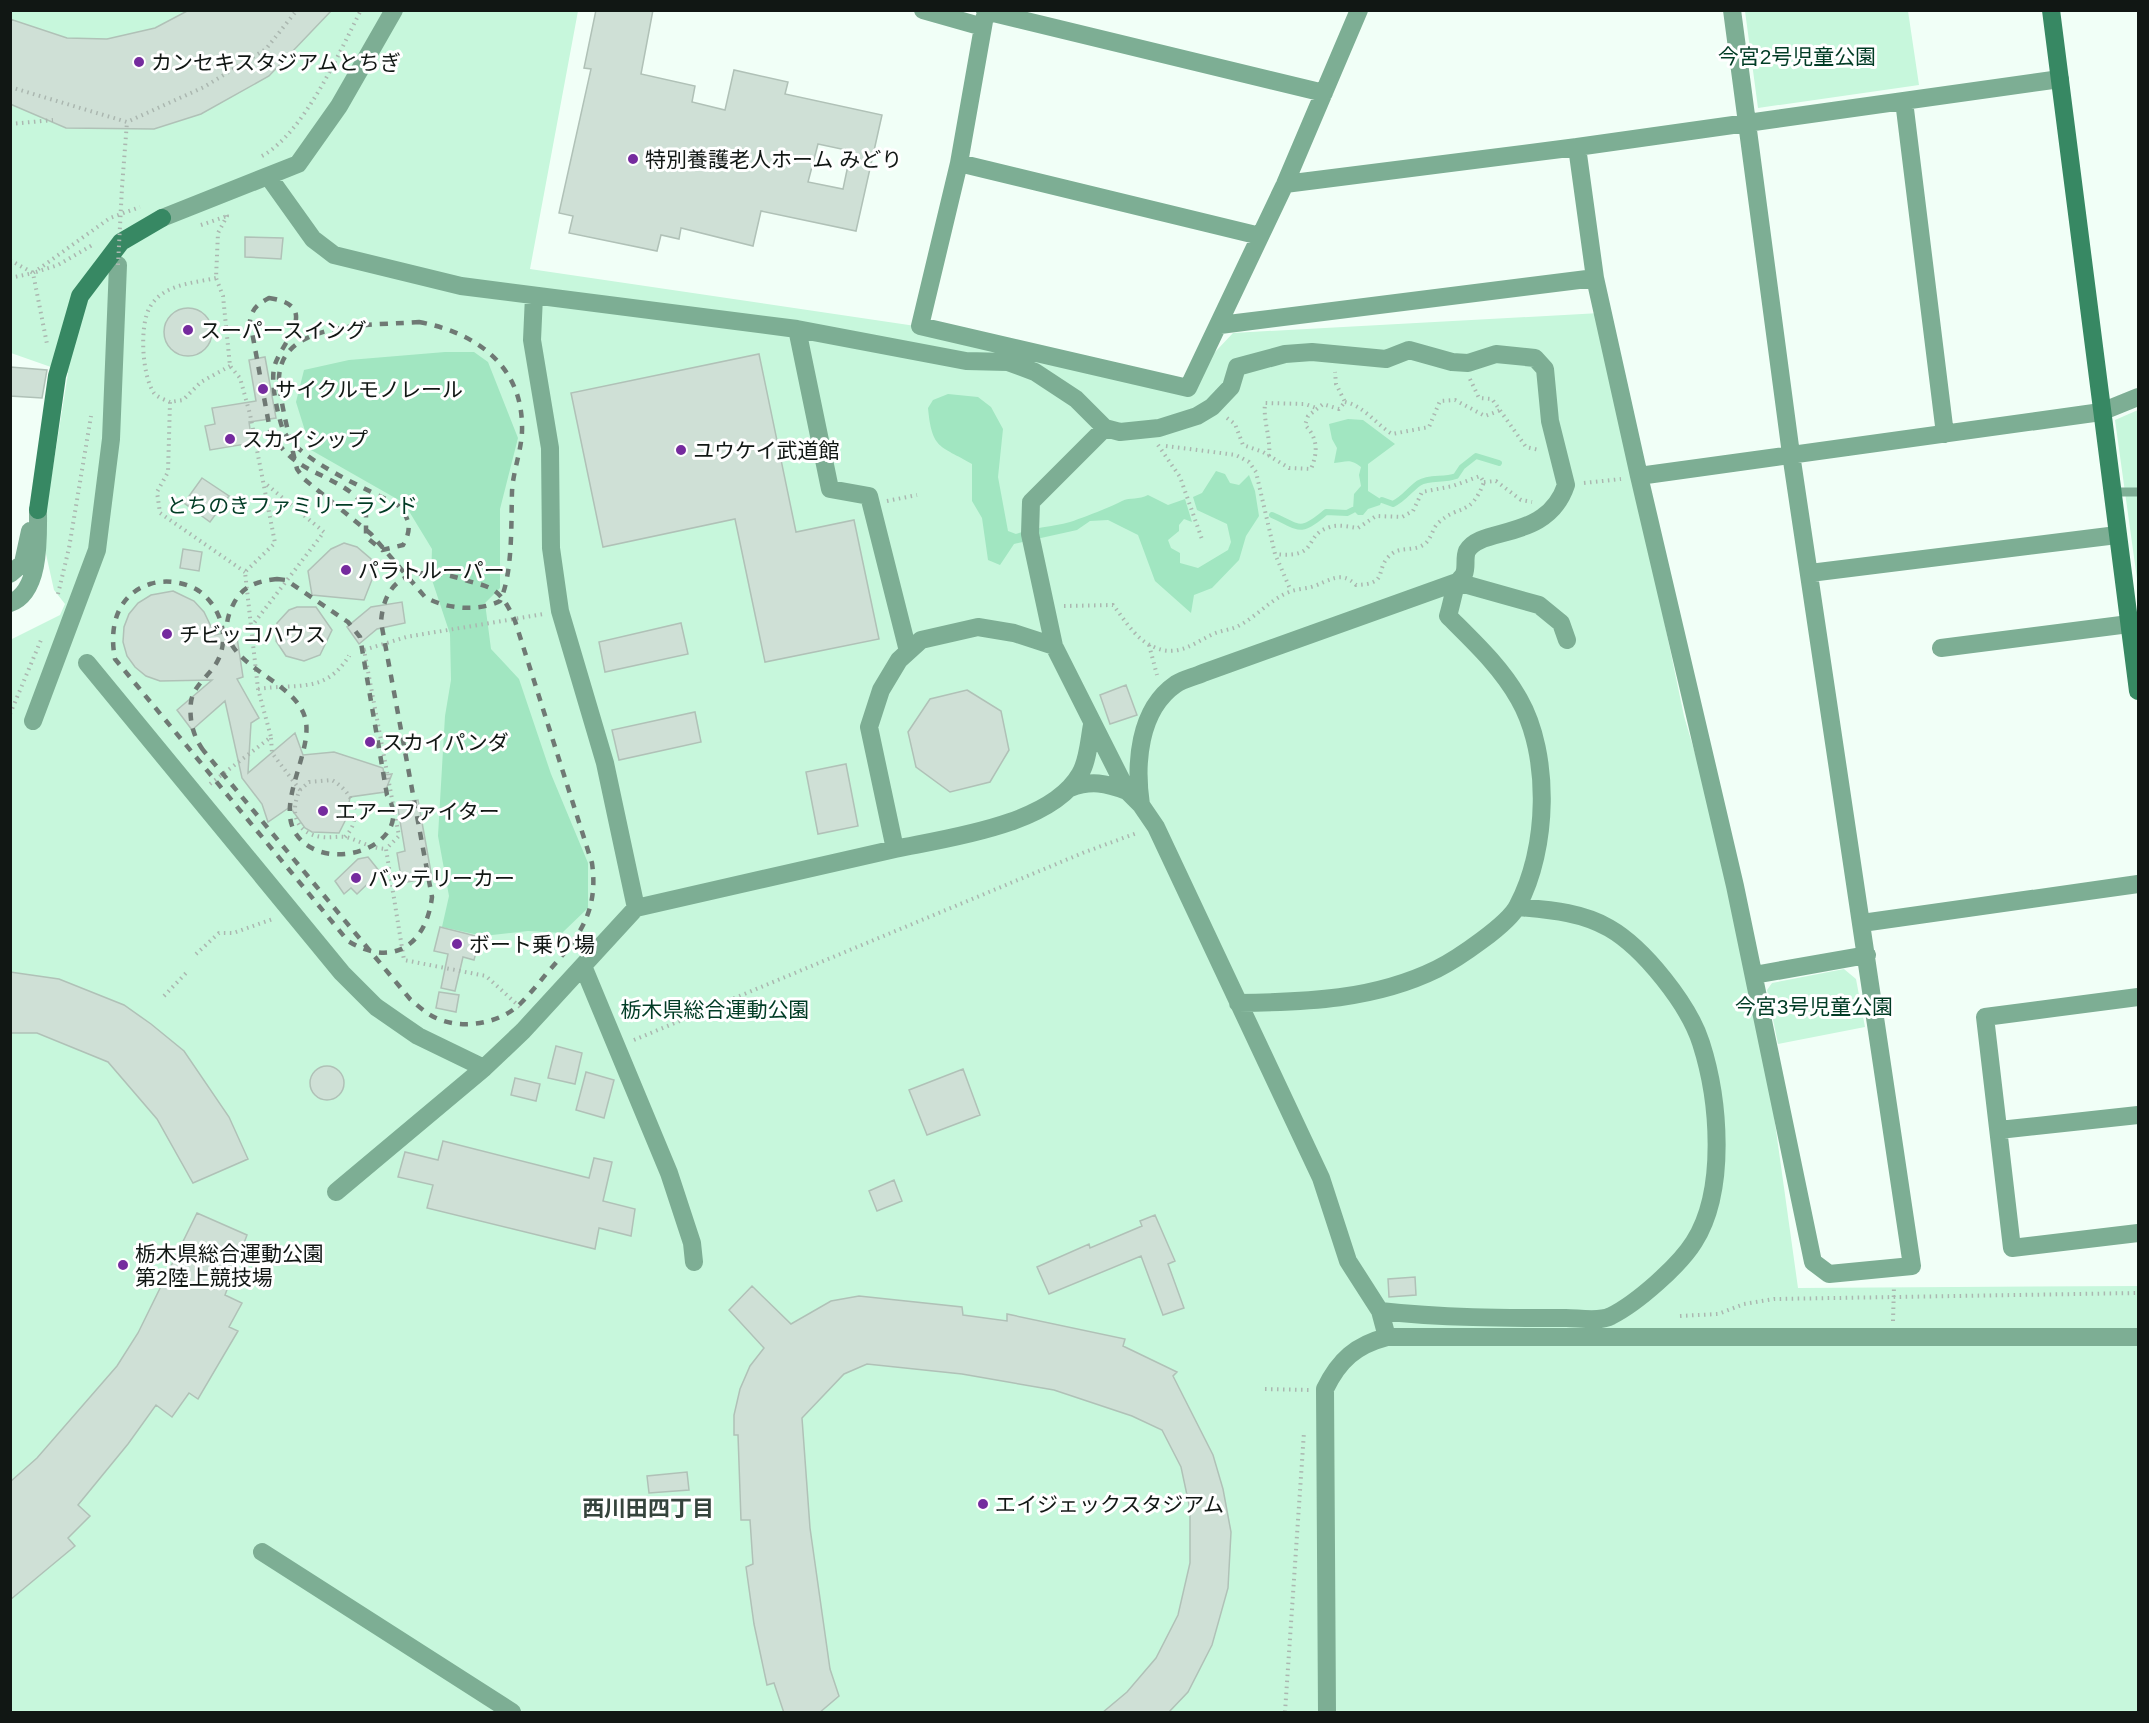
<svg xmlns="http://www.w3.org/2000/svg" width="2149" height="1723" viewBox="0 0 2149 1723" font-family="Helvetica,'Noto Sans JP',sans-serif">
	<rect width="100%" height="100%" fill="#f1fff7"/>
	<!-- green -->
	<path fill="#c7f7dc" d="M10,11H578L530,269L929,328L1182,387L1233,333L1600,313L1684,716L1749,937L1798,1288L2138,1286V1712H11L10,640L60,615L65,604L54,590L42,536L68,373L11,353Z
		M1745,11H1908L1919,85L1758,108Z
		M2138,410V586L2115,420Z
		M1844,969L1856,979L1865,1027L1778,1044L1767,990L1772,983Z"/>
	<!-- water -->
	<path fill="#a1e6c1" d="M445,352H474L488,362L518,438L500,509V588L485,603L491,649L519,679L551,774L588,863V908L562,933L528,931L483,936L442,927L449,896L438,836L445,716L451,680L450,634L431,577L432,549L404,503L311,450L296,402L304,370L349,360Z
		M948,394L978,397L991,407L1003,429L998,477L1008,531L1016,534C1034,527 1052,527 1070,522C1085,517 1108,508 1122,501C1130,497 1139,500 1148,495L1168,505L1185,499L1192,522L1184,519L1179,525V531L1168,540L1171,548L1180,553V563L1198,568L1228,550L1231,542L1227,524L1197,510L1193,497L1202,493L1216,471L1225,474L1230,483L1239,485L1249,475L1255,491L1259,516L1246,536L1239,560L1212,588L1194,595L1191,613L1155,581L1138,535L1108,520L1090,521L1077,530L1014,544L1000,565L988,560L982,518L972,501V464C940,445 932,450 928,408L933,400Z
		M1348,419L1363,420L1395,444L1368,464V491L1382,500L1380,505L1368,509L1363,515H1358L1353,510L1354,494L1361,486L1359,475L1361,467C1350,458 1346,462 1334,463L1337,448L1332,439L1329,424Z"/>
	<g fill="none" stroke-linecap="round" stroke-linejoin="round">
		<!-- stream -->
		<path stroke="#a1e6c1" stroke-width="6" d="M1382,500L1393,504C1404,499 1409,490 1419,483C1430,476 1443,481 1456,476L1462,467L1476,456L1499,463
			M1272,515C1300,527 1299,535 1326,512L1347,513L1353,510"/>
	</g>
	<!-- building -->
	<path fill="#cfe0d6" stroke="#b0c1b7" stroke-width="1.5" fill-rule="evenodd" d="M189,10H332L269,76L201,114L154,129L66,128L10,104V19L67,38L107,39L155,28Z
		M596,10H653L641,74L695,86L692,102L725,110L734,70L788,82L785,94L882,115L856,231L761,211L753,246L681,228L679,239L661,235L657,251L569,233L573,216L559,213L591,69L584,68ZM818,144L851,151L843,189L808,182Z
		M245,237L283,238L281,259L245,257Z
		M164 332a24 24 0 1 1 48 0a24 24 0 1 1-48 0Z
		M759,354L796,532L854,520L879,639L765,662L735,519L603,547L571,393Z
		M265,357L276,418L249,422L252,443L210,450L205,426L215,424L212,408L256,401L249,360Z
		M10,367L47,370L42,398L10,396Z
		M202,478L229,496L210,522L184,503Z
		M344,543L357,547L371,559L373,577L364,600L312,595L308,571L331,549Z
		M183,549L202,552L199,571L180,568Z
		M173,591L194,601L204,612L215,635L236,631L243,677L237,679L259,718L251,723L248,773L295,733L303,755L334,752L383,768L384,775L392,774L385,792L350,797L347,817L339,833L312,832L305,828L290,807L268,822L262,804L242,778L225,701L192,730L177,710L212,680L160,681L146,676L135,667L127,656L123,642L124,627L129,614L138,603L151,595Z
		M402,602L405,623L377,629L359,644L347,627L371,607Z
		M297,607H316L332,630L320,655L304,661L286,656L276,641L277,623L289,610Z
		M681,623L688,654L605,672L599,642Z
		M1126,685L1137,715L1110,724L1100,695Z
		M967,690L1001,711L1009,750L990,782L950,792L916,767L908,732L930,699Z
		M695,712L701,742L619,760L612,730Z
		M846,764L858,826L818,834L806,772Z
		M418,800L432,878L402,883L397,853L405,851L397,803Z
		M368,857L380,872L357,894L351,888L344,894L335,881L358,859Z
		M440,927L480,937L474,960L463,957L455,991L441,988L448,954L434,951Z
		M10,972L59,979L124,1005L151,1024L184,1051L229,1117L248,1159L193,1183L157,1119L108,1062L37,1033H10Z
		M439,992L459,995L456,1012L436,1008Z
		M556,1046L582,1053L575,1084L548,1078Z
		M310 1083a17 17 0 1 1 34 0a17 17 0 1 1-34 0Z
		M963,1069L980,1115L927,1135L909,1090Z
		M586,1072L614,1080L604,1118L576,1110Z
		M515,1078L540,1084L536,1101L511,1095Z
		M443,1141L589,1178L594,1158L612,1162L603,1201L635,1209L631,1236L599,1228L595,1249L427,1208L433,1185L398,1177L405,1152L438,1160Z
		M894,1180L902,1201L877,1211L869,1191Z
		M197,1213L247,1235L225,1295L242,1303L229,1327L238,1331L198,1399L189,1393L172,1417L156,1405L128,1444L78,1505L90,1516L68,1538L75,1546L10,1600V1482L37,1458L117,1366L138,1333Z
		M1155,1215L1175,1261L1168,1264L1184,1308L1163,1315L1141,1256L1049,1294L1037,1267L1089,1244L1090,1248L1142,1226L1140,1221Z
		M1415,1277L1416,1295L1389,1297L1388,1279Z
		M752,1286L791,1324L831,1301L859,1296L962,1307L963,1315L1007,1321V1314L1125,1339L1123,1346L1177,1372L1173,1376L1213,1455L1223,1489L1231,1532L1228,1588L1212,1645L1188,1692L1168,1713H1102L1127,1692L1156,1658L1178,1615L1190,1563V1509L1181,1467L1162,1430L1132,1416L1054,1390L962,1374L867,1364L844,1374L802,1418L810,1528L830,1669L839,1696L819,1713H784L774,1683L767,1685L754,1624L746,1567L753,1564L750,1520H741L738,1435H734V1415L740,1389L750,1366L764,1348L729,1310Z
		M687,1472L689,1490L649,1493L647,1476Z"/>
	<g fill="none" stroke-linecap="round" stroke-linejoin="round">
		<!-- path -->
		<path stroke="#abb7b0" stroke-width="4" stroke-dasharray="1.5 4.5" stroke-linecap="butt" d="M10,87L127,122L204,87L266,49L297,10
			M10,124L53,120
			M262,156C304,133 339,53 361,10
			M122,187L127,122
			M201,225L227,216
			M10,260L33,273L47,344
			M36,272L58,265L94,244
			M10,278L33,273L110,218L140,207
			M230,366L201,382L183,400L170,402L168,472L157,492L160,513L245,572
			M1470,379L1479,398L1492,399L1526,447L1539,450
			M170,402C165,400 157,397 154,393C142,376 139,325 150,307C163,284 194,283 216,278
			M1345,402C1364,406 1376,424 1392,434L1429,427L1440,401L1455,400L1485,416L1501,410
			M1227,418L1235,424L1243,445L1263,452L1289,468L1311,469C1318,452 1318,438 1305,425L1308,416L1323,404L1339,409L1345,402L1336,384L1335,372
			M1158,445L1180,477L1203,542
			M1166,446L1236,455L1249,462L1256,472L1275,554L1291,591
			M1269,456C1271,437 1263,422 1265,403L1305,404L1316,408
			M1484,482L1496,481L1521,500L1532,502
			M1584,483L1621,479
			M887,501L917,495
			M58,594L69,548L91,416
			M1064,606L1113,605C1125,620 1135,639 1154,647C1177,658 1194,643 1213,634C1222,630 1232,630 1240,625C1257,616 1270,600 1289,592C1296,589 1304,589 1311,587C1329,582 1340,569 1356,585C1392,584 1372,568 1393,553C1401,547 1414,551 1423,545C1431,541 1432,529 1438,523C1460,503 1470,518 1484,482L1480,476L1453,486L1422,492L1413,511L1402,517L1376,516L1358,528C1349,527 1339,524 1330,527C1302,535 1321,559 1275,554
			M251,627L324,532L266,484
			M1149,645L1157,675
			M258,689C298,683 325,694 349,656
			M10,714L41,640
			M271,738L272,753L300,790C289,812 296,834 322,837C330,838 338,836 346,837C360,841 370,848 386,849
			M210,784L271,737L258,689L245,572L275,543L250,414L240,378L230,366L223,296L216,278L218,233L227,216L225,212
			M300,790L309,782L332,780C353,792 364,817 345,837
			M196,954L219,933H233L273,919
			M164,996L187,972
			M520,1007L486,976L404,960L386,849L399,836L364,650L406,637L544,614
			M634,1040L1085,852L1137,833
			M1680,1316L1718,1314L1744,1304L1774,1299L2138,1293
			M1893,1321L1894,1286
			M1265,1389L1309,1390
			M1285,1712L1304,1432"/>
		<!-- lane -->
		<path stroke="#7dae94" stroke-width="9" d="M2111,492H2138"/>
		<!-- street -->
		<path stroke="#7dae94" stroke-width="18" d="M923,10L983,27
			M986,10L959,163L920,326L1188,388L1285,184L1359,10
			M985,11L1324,93
			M1904,101L1945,434
			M1577,147L1595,278
			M959,163L1260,236
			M268,176L313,239L334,255L461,286L797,329L966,361L1008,362L1035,372L1076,399L1105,428L1120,432L1159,428L1197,416L1212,407L1231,387L1237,367L1285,354L1312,352L1386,359L1409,350L1452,362L1468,363L1496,354L1535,358L1545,369L1550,421L1566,485C1547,542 1480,526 1467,551C1464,558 1467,567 1464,574C1462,578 1458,580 1456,585C1453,595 1451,606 1448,616C1474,642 1501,667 1519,699C1551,755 1548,849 1518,905C1509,924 1457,959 1437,969C1374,1000 1306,1002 1238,1003
			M1285,184L1577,147L2060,79
			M162,218L298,164L339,106L394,10
			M534,296L532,340L550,448L551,548L560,611L605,763L636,908
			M1220,325L1595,278L1639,476L2101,412L2138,397
			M797,329L830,489L869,496L908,651
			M1105,428L1031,502L1030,534L1054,646L1127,791L1141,805L1156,827L1321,1178L1348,1261L1380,1311L1387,1337
			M1639,476L1735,886L1813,1262L1829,1274L1912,1266L1791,454L1732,10
			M1810,573L2117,535
			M10,574L23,563L30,531
			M10,603C41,592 38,536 38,510
			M1941,648L2129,624
			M87,663L342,973L376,1007L418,1036L484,1068
			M33,721L97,550L111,439L118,265
			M1070,788C1091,780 1106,783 1127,791
			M1141,805C1135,765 1138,710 1176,684C1184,679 1194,677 1203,673L1457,582L1539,605L1561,623L1567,640
			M895,849C948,838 1051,825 1080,774C1088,761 1089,740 1092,725
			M1862,923L2138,884
			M583,966L669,1173L692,1243L694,1262
			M1754,975L1867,955
			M2138,997L1985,1017L2012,1248L2138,1233
			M1999,1130L2138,1115
			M336,1192L484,1068L523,1031L636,908L895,849L869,727L881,690L899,660L921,640L978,627L1014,633L1054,646
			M1380,1311C1442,1318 1504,1318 1566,1318C1578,1318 1600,1322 1611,1316C1637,1303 1679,1266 1694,1242C1727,1190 1719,1099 1701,1043C1689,1005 1644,948 1609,928C1581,912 1550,910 1518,907
			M262,1552L512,1712
			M1327,1712L1325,1389C1339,1360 1356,1345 1387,1337H2138"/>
		<!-- secondary -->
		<path stroke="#378863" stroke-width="18" d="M2051,10L2138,691
			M38,510L57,376L80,296L121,242L162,218"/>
		<!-- rail -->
		<path stroke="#6f7974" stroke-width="4.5" stroke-dasharray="8 8" stroke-linecap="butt" d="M269,298C324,306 279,344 274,368C271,384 277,411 282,427C292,458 370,490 399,506C410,519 412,530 403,545L382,550L366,537V507L360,500C328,470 293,475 270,430L250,321C252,308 258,304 269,298Z
			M419,322C473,332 521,363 522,425C523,448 513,469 512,492C511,523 513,573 500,601C479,612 445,609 425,597L371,534L304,479L297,469C292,447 279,399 279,378C281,319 376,326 419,322Z
			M277,579L286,580L348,622L360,637L387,795C418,844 326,878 296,834C276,804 311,755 306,722C299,675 202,665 233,605C242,586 257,581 277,579Z
			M203,750C193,736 189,720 191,702C193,685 211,675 218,660C230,636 220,606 199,591C185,582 166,579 150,584C116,595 109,628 115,659L348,941C392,968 426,946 432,897L381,622C385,570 423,566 465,580C474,583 487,585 495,591C505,599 510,610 515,621L592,863C599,913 578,938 547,973C538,984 529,995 519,1005C498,1024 462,1030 436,1018C427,1014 418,1006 410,999L203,750"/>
		<!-- path-bridge -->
		<path stroke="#abb7b0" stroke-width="4" stroke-dasharray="1.5 4.5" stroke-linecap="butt" d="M118,265L122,187"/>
	</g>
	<!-- markers -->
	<g fill="#752b9e" stroke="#fff" stroke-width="2">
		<circle cx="139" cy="62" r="6"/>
		<circle cx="633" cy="159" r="6"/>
		<circle cx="188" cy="330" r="6"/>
		<circle cx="263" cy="389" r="6"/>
		<circle cx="230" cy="439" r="6"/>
		<circle cx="681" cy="450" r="6"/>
		<circle cx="346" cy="570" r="6"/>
		<circle cx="167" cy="634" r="6"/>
		<circle cx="370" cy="742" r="6"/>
		<circle cx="323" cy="811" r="6"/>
		<circle cx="356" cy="878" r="6"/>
		<circle cx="457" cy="944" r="6"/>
		<circle cx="123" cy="1265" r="6"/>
		<circle cx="983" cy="1504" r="6"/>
	</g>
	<g text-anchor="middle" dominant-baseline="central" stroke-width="6" stroke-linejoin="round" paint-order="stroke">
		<!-- park labels -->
		<g font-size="21" fill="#013c25" stroke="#fff">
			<text x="1797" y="56">今宮2号児童公園</text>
			<text x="292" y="505">とちのきファミリーランド</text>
			<text x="1814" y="1006">今宮3号児童公園</text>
			<text x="715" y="1009">栃木県総合運動公園</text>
		</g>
		<!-- poi labels -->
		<g font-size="21" fill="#111714" stroke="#fff" text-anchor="start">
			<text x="151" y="62">カンセキスタジアムとちぎ</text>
			<text x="645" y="159">特別養護老人ホーム みどり</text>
			<text x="200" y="330">スーパースイング</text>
			<text x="275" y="389">サイクルモノレール</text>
			<text x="242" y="439">スカイシップ</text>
			<text x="693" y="450">ユウケイ武道館</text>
			<text x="358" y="570">パラトルーパー</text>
			<text x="179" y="634">チビッコハウス</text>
			<text x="382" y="742">スカイパンダ</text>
			<text x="335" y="811">エアーファイター</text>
			<text x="368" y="878">バッテリーカー</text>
			<text x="469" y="944">ボート乗り場</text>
			<text x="135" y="1253">栃木県総合運動公園<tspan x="135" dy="24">第2陸上競技場</tspan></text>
			<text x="995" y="1504">エイジェックスタジアム</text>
		</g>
		<!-- neighbourhood labels -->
		<g font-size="22" font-weight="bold" fill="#35443c" stroke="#fff">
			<text x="648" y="1508">西川田四丁目</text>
		</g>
	</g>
	<!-- border -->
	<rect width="2149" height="1723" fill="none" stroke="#111714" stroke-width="24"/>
</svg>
